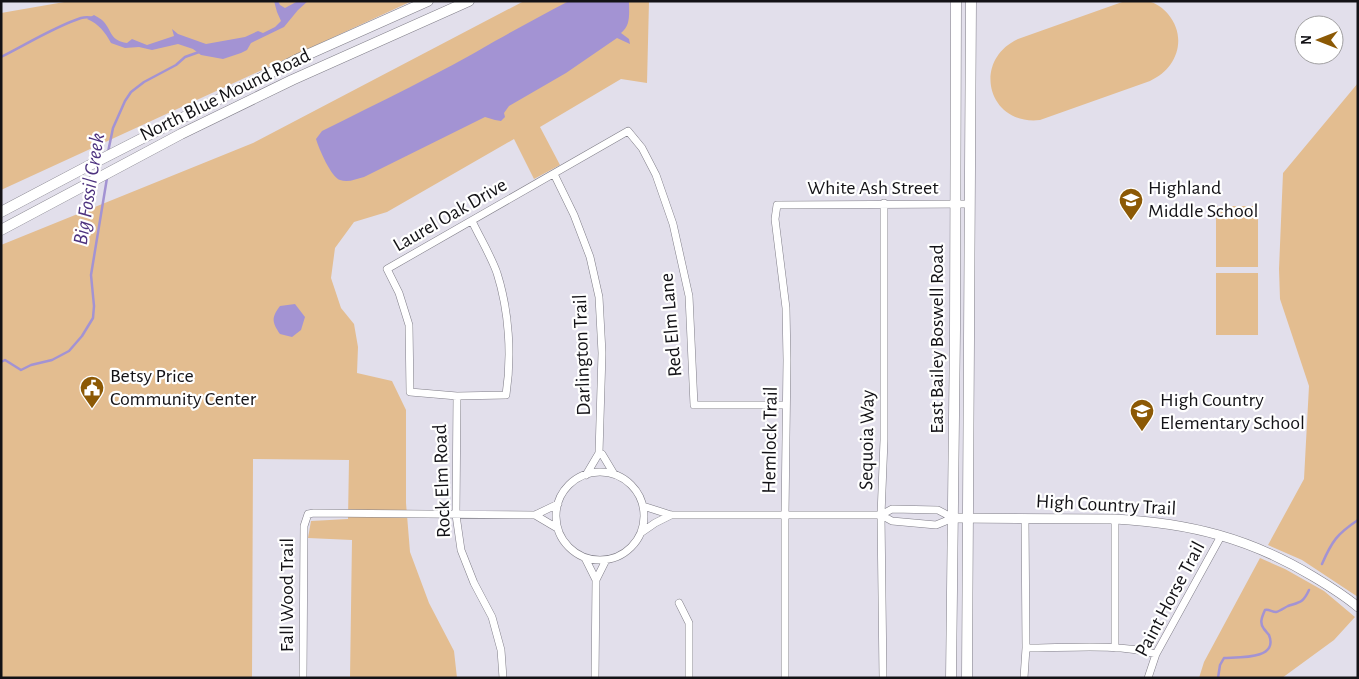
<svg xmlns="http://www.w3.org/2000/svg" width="1359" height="679" viewBox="0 0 1359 679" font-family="'Alegreya Sans',sans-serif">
	<rect width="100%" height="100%" fill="#e2dfeb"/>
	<!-- green -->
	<path fill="#e3bd90" d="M70,1H412L1,190V13Z
		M524,1H649L647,83L621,79L540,127L560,165L534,179L514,139L387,212L354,222L335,248L331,278L341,308L354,324L358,347L357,373L392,381L406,410V503L410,552L429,603L454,651L457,678H350L352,540L308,538L311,521L348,519L349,460L253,459L252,678H1V245L253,143Z
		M1125,1C1132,1 1141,0 1148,1C1156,3 1163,8 1168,14C1188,38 1177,69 1150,81L1040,120C988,126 971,61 1018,39Z
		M1358,83V597L1302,560L1268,545L1304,479L1309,386L1280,299L1279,269L1283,173Z
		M1216,206H1258V267H1216Z
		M1216,273H1258V335H1216Z
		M1260,558L1285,569L1324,591L1355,617L1334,640L1282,678H1199L1204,662Z"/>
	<!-- water -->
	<path fill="#a393d3" d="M274,1H278L280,5L285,8L298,1H308L298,10L284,27L251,43L247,50L241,53L223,59L201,55L193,49L178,44L152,50L139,47L125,48L111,43C105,32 99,24 87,19L94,15C97,17 102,19 104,22C113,33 110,40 127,43L132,39L147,45L174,36L172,29L178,34L206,44L245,37L258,31L263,33L275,27L281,21L277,12Z
		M569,1H629C629,13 631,26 621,33L629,39L630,44L617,38L566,73L509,106L504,113L505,117L501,121L495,120L485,117L364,177C356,179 348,183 340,180C331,177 319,149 316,139L322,131C380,102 439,74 495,41C520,27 544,14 569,1Z
		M295,304L305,317L301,330L292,337L280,334C272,322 271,318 280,306Z"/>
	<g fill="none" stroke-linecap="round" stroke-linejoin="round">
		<!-- stream -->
		<path stroke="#a393d3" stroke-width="2.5" d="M1,57C25,45 56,26 81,18C85,17 89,17 93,18
			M108,152L113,128L125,101L131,92L144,82L176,65L185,57L199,52
			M1,362L5,360L21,370L31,365L52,360L69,351L82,336L93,318L94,306L91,275L107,178
			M1322,564C1332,541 1337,534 1358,520
			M1218,678L1220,665L1224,658C1238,657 1279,660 1269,635C1268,634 1265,630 1264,629C1259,623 1262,617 1265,610C1269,609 1272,612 1276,612C1280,611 1284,608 1288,606C1300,602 1303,603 1309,590"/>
		<defs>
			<path id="minor" d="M554,174L574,215L590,257L599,297L602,353L599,453L586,475
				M472,221C480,238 491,256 497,273C509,311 512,355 506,395L457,396L410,392L409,325L399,293L387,269L628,131L642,148L656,175L673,224L689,296L694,405H786
				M457,396L456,515L461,550L474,583L492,617L501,650L503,678
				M599,453L602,454L614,474
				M556 516a44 44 0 1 1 88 0a44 44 0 1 1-88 0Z
				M643,506L671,515H881L892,509L938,510L953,518
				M535,515L557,528
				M881,515L892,521L936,525L953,518
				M642,532L655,523L671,515
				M585,558L596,580L595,678
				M596,580L606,560
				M679,603L689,623V678
				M1026,648C1067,648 1117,643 1156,654
				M1115,648V519
				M303,678L304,526L308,514L314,513L535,515L558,504
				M785,678V515L787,360L786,308L775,219L777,205L970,204
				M883,678L881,515L884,440V203
				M1024,678L1026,648L1025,518
				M1148,678L1156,654L1221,536"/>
			<path id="tertiary" d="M953,518L1115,519C1189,523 1250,538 1314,577C1329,586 1345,596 1358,607"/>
			<path id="secondary" d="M1,212L90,165L300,58L428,1
				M1,230L181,134L292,80L469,1
				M951,678L955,330L956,1
				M967,678L971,1"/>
		</defs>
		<!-- minor casing -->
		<use href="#minor" stroke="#7f7d87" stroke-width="8"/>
		<!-- tertiary casing -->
		<use href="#tertiary" stroke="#7f7d87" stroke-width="10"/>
		<!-- secondary casing -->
		<use href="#secondary" stroke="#7f7d87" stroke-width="11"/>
		<!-- minor -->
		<use href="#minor" stroke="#fff" stroke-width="7"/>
		<!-- tertiary -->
		<use href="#tertiary" stroke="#fff" stroke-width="9"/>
		<!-- secondary -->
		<use href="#secondary" stroke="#fff" stroke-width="10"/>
	</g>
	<!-- icons -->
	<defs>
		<symbol id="school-pin" viewBox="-11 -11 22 30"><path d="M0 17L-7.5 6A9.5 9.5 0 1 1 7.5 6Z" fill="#8c5905" stroke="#fff"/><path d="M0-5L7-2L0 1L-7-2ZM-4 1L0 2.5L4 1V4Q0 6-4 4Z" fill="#fff"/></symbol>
		<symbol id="civic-pin" viewBox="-11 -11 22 30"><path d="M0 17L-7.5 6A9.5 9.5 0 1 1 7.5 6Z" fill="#8c5905" stroke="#fff"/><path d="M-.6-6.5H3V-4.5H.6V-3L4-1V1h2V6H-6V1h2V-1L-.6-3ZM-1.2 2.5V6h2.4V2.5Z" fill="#fff"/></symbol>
	</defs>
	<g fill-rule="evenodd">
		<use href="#school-pin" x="1117" y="186" width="28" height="38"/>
		<use href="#civic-pin" x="78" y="374" width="28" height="38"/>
		<use href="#school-pin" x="1128" y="397" width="28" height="38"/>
	</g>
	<g text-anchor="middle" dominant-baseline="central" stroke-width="4.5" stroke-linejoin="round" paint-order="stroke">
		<!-- street labels -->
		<g font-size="20" fill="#131216" stroke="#fff">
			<text transform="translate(225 95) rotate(-26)">North Blue Mound Road</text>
			<text x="873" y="188">White Ash Street</text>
			<text transform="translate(450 215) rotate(-30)">Laurel Oak Drive</text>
			<text transform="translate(671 325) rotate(-95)">Red Elm Lane</text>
			<text transform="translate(937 339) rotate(-90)">East Bailey Boswell Road</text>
			<text transform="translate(582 355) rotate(-92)">Darlington Trail</text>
			<text transform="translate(770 440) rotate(-89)">Hemlock Trail</text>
			<text transform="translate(867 440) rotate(-89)">Sequoia Way</text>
			<text transform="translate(442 481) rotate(-92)">Rock Elm Road</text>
			<text transform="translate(1106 505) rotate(3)">High Country Trail</text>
			<text transform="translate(287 595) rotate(-90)">Fall Wood Trail</text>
			<text transform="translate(1170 599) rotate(-62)">Paint Horse Trail</text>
		</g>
		<!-- poi labels -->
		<g font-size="20" fill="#131216" stroke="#fff" text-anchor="start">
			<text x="1148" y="188">Highland<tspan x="1148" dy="23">Middle School</tspan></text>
			<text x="110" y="376">Betsy Price<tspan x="110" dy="23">Community Center</tspan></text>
			<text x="1160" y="400">High Country<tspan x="1160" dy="23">Elementary School</tspan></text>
		</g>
		<!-- water labels -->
		<g font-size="21" font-style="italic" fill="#4d327f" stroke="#fff">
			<text transform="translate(89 189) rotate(-81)">Big Fossil Creek</text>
		</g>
	</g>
	<!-- border -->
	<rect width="1359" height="679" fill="none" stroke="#131216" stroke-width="5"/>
	<!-- north arrow -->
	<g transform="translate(1319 40) rotate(270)"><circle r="24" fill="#ffffff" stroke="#a1a0a2"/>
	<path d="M0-4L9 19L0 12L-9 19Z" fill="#8c5905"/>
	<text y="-8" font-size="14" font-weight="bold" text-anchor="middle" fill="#131216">N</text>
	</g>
</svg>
